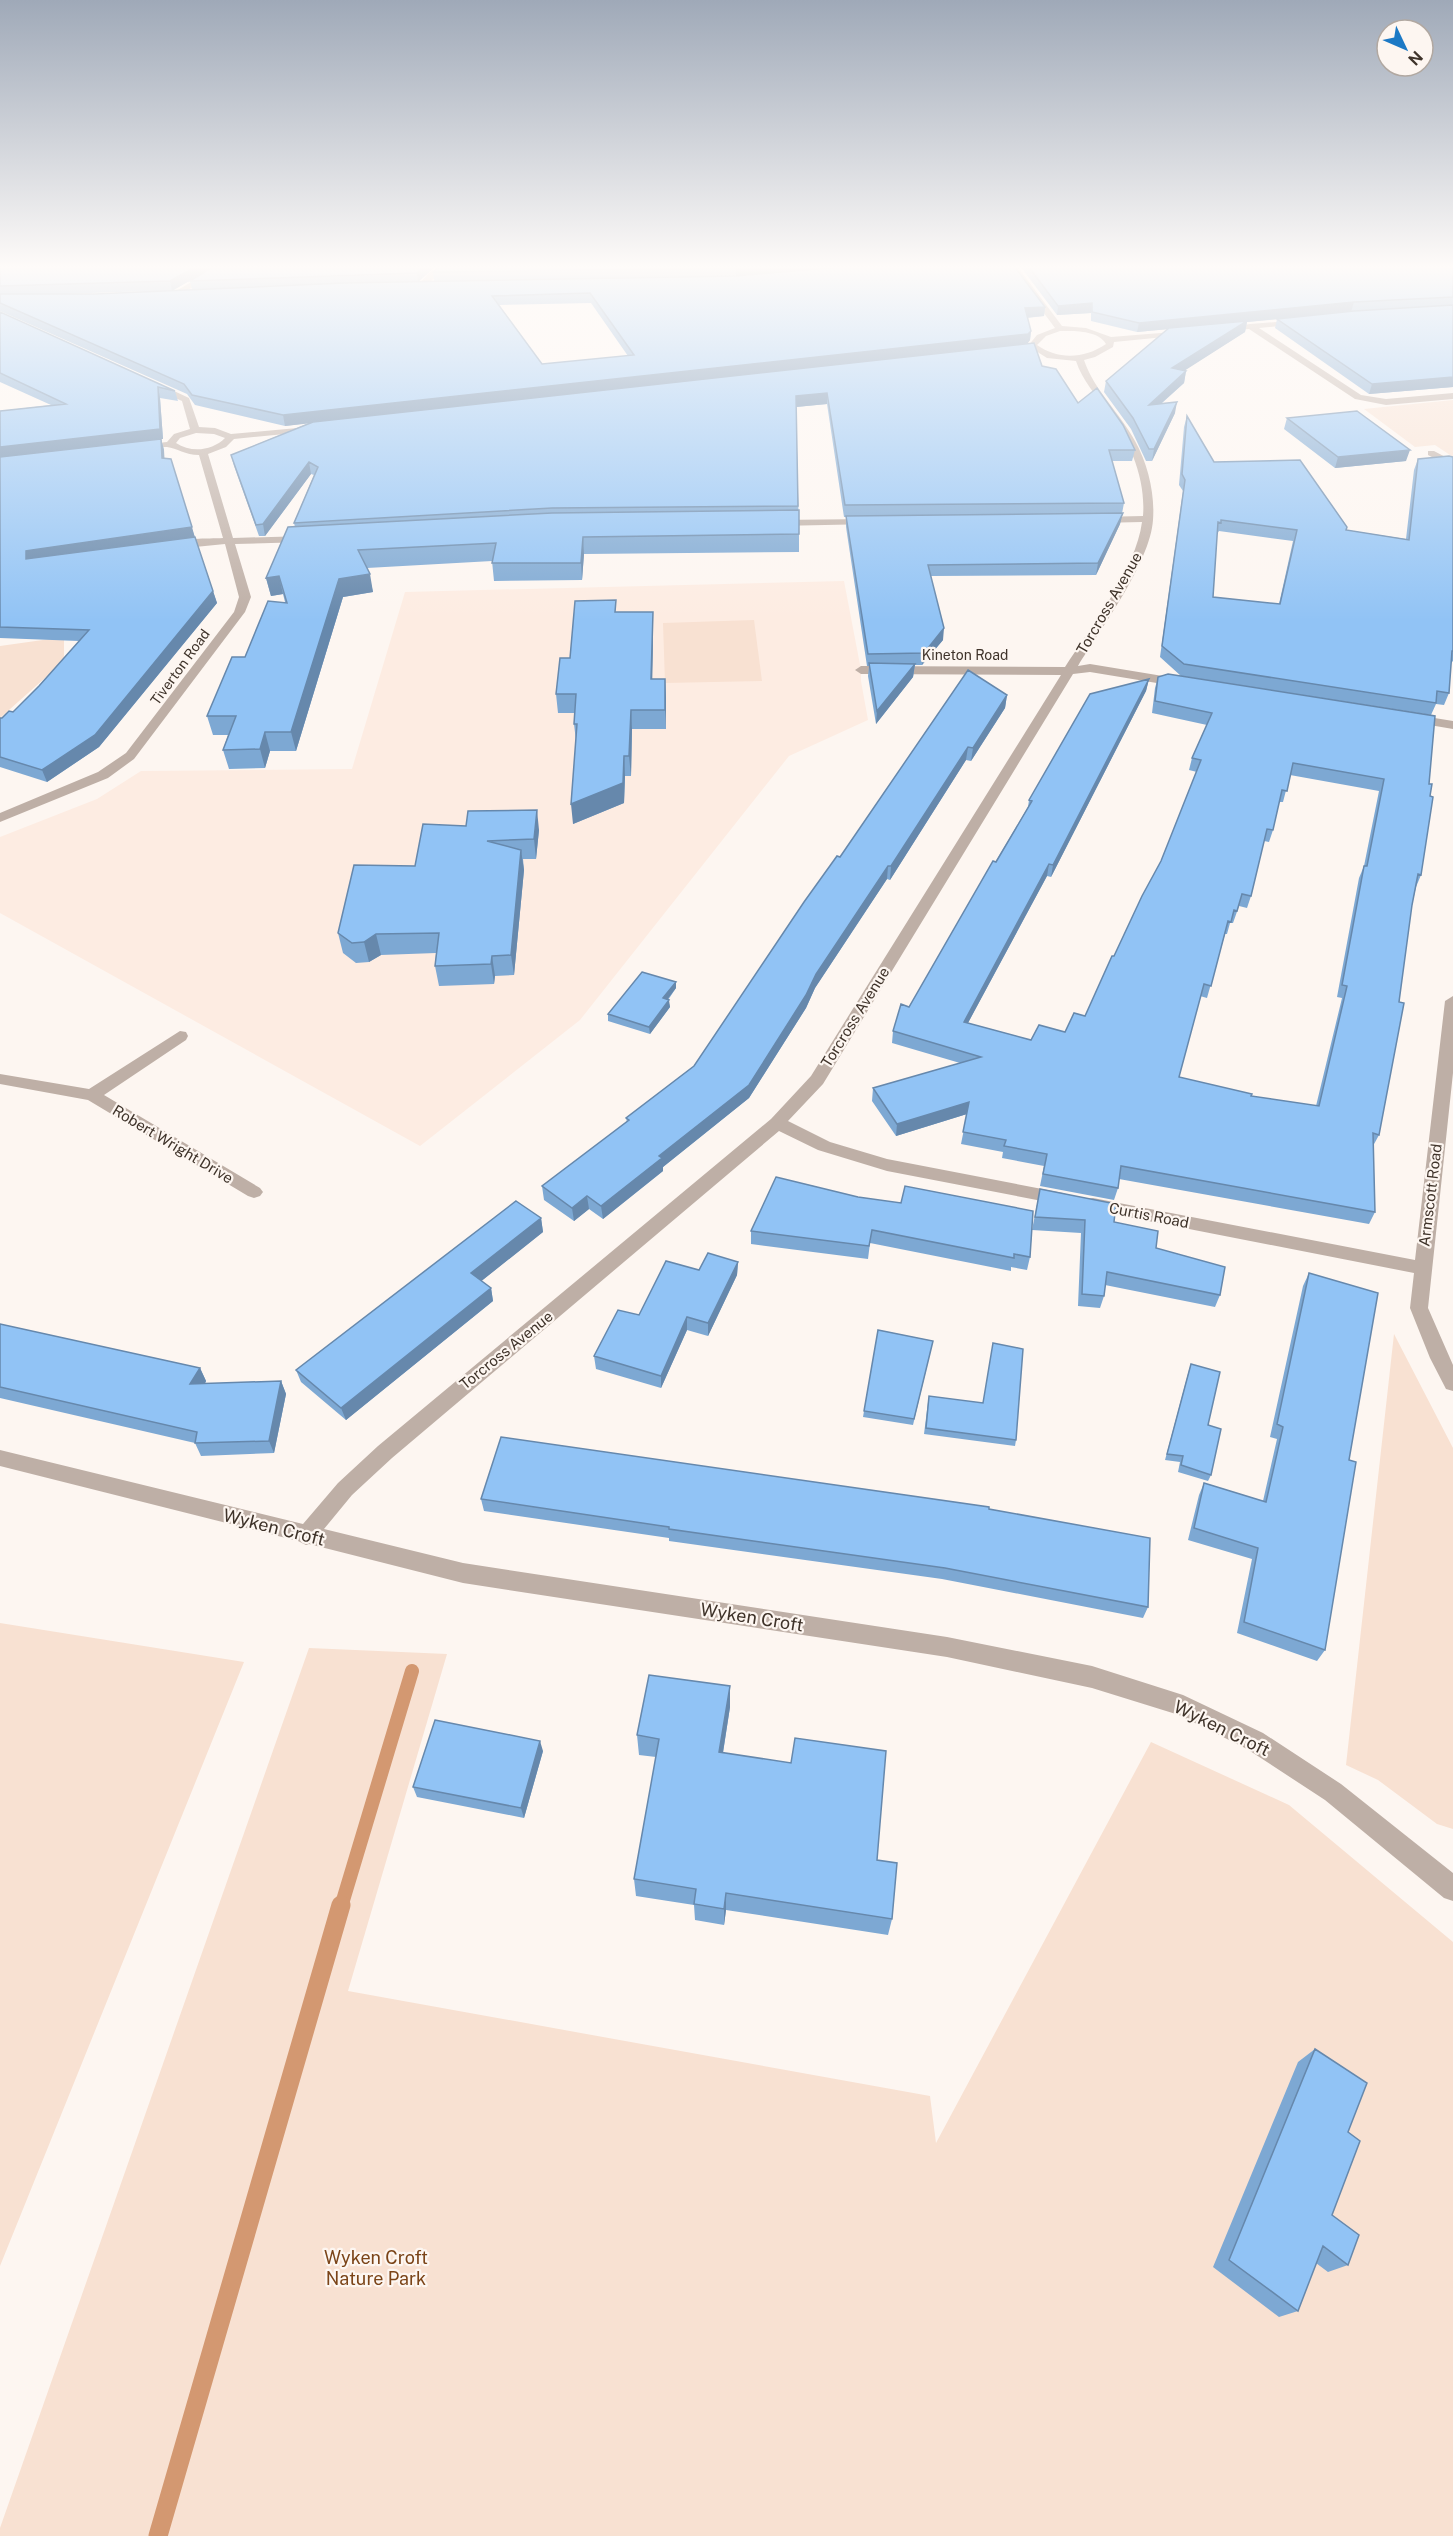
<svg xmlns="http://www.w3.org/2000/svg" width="1453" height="2536" viewBox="0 0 1453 2536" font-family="'Public Sans',sans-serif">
	<rect width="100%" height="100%" fill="#fdf6f1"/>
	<!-- built -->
	<path fill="#fdece2" d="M844,581L861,670V681L868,720L789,756L580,1020L420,1146L0,913V837L97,799L141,771L352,769L405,592Z"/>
	<!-- green -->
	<path fill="#f8e1d2" d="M1453,400V457L1435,445L1415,447L1364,409Z
		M754,620L762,681L665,683L663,623Z
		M64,637V661L0,718V646Z
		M1394,1334L1453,1448V1829L1437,1824L1378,1780L1346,1765Z
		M0,1623L244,1662L0,2266Z
		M309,1648L447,1654L348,1991L930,2096L936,2143L1151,1742L1289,1805L1453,1942V2536H0V2528Z"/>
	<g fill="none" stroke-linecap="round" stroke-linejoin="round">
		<!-- stream-far1 -->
		<path stroke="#d39871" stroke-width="14" d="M341,1907L412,1671"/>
		<!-- stream -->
		<path stroke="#d39871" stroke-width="19" d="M158,2536L341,1905"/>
		<!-- minor -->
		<path fill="#beafa6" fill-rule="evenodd" d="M219,266H229L176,297L169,295Z
			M440,266H450L436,276L424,289H418V285L430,272Z
			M1009,266H1017L1062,326L1086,328L1111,337L1185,331L1189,333L1185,335L1114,342L1113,347L1095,357L1084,360C1094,390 1120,413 1135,441C1148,464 1155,494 1153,520C1150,563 1101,628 1078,666L1090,664L1181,679L1187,683L1181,687L1090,672L1073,674L823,1084L788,1121L830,1142L887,1159L1063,1193L1069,1195L1072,1199L1069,1203L1063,1205L887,1171L818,1150L779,1131L392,1458L352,1495L324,1529L463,1563L947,1637L1092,1666L1183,1695L1263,1733L1341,1784L1453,1873V1901L1444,1898L1325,1800L1247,1749L1179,1715L1092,1688L947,1657L463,1583L309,1544L306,1545L298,1541L0,1466V1450L303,1524L338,1483L378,1446L771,1119L811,1076L1061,675L861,674L855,670L861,666L1065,667C1091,627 1136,569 1142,522L1098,523L1093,520L1098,517L1143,516C1146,479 1130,441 1108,412C1096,395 1082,380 1076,361L1047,358L1028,346L1037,335L1055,328ZM1060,331C1074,331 1098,330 1106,344C1084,359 1058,360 1037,345L1046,336Z
			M1302,320V324H1299L1259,328L1361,395L1386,399L1453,393V399L1386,405L1355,399L1249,329L1222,331L1218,329L1250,324Z
			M151,383H157L189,398L199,427L215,428L231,434L319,426V430L316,431L234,439L226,447L208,454L233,538L306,536L311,539L306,542L235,544L251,597L245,612L134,759L108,778L0,822V813L98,772L126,753L234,612L239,597L225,544L175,549L170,546C182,537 207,539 223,538L199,455C185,455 177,448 167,447C156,446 143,454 134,448L139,445L167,442L174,434L190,429L182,401L151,387ZM196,433L214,434L225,438C212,451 191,453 176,443L180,438Z
			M1428,451H1434L1453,461V468L1428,455Z
			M869,519L874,522L873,524L777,526L772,523L777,520Z
			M1410,714L1453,721V729L1406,721L1404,718Z
			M1453,996V1073L1428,1308L1453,1365V1391L1446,1389L1430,1358L1410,1308L1414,1273L1087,1209L1084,1204L1087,1199L1093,1198L1415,1260L1445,1001Z
			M180,1031L186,1032L188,1036L186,1040L104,1095L260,1188L263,1192L260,1196L254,1198L248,1196L88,1100L0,1084V1074L89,1089Z"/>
	</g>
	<!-- wall -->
	<path fill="#7da8d3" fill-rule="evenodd" d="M0,266H439L435,267L418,282L434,281L433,272L441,266H1014L1045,307L1044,316L1027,318L1031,331L1030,340L1027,344L1042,366L1078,403L1135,450L1132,461H1112L1124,503L1120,524L1096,575L931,576L943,640L922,665H915L913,677L876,724L868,676L869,666H867L846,527V517H844L827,404L796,407L799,534V552L584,554L582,580L494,581L492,561L367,568L373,592L343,597L296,751H270L265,768L229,769L223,750L228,735H213L207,716L245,657L285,602L283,594L271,596L266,578L295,527L294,523L314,475L311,474L265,536H259L234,466L231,455L309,423L285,426L195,405L187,394L0,311ZM203,273L190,281L192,290H173ZM150,291L95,294H63ZM591,303L628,356L542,364L499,305Z
		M1020,266H1453V387L1369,394L1275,328L1277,319H1279L1247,322L1245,332L1183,371H1186L1184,383L1161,404L1175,413L1152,461H1146L1131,429L1104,392L1106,381L1168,329L1137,332L1091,321V313L1057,315Z
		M0,312L175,391L178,401L160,398L163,439H161L164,450V458L195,537L217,603L99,747L47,782L0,767V718H2L13,712L39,686L79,641L0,638V411L51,405L0,382Z
		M1187,416L1214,462L1346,530L1406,539L1414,470L1418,459L1453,457V661L1451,663L1449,693L1444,705L1436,704L1431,715L1181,676L1160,657L1183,491L1179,485L1184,427ZM1219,531L1293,541L1279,604L1213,597L1217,534Z
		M1287,418L1406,461L1335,468L1284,429Z
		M617,612L653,630L652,679H665L666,729H632L631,776H625L624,803L573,824L576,741L574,724L575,713H558L556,694L570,658Z
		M1158,677L1435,716L1421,875L1416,887L1412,905L1379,1135L1373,1146L1375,1212L1369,1224L1119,1179L1118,1188L1114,1200L1040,1186L1044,1166L1002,1158L1003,1152L961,1144L967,1114L896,1136L872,1101L873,1088L960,1063L892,1043L893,1031L909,1007L1028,807L1029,800L1149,679L1146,691L1051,877L1047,876L968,1023L1031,1040L1065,1032L1085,1016L1161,861L1197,772L1189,770L1192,758L1207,725L1152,713L1155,688ZM1290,775L1379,791L1364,866L1359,878L1337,997L1342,998L1316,1106L1251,1096L1179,1077L1200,996L1207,998L1225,934H1227L1230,923H1233L1239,906L1247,908L1251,896L1264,841L1269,842L1273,830L1279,802H1283Z
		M1007,695L1005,708L971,761L966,760L890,880L887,879L815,988L806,1008L749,1098L663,1167V1171L603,1219L589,1209L574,1221L544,1200L542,1186L627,1122L626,1118L694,1066L840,857Z
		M423,824L539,830L536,859H523L524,870L514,975L495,976L494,984L439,986L435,966L436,953L381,955L369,962L356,963L343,953L338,933L415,866Z
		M676,982V988L668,1000L670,1007L650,1034L608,1021V1014Z
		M1040,1189L1114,1222L1156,1248L1220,1295L1215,1307L1105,1285L1104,1296L1100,1308L1078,1306L1081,1233L1032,1230L1030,1257L1027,1270L1011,1267V1271L870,1243L868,1259L751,1244V1231L858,1197L1032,1230Z
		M541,1218L543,1232L481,1281L491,1288L493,1301L346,1420L301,1382L296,1370Z
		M738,1262L737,1275L708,1336L687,1330L661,1388L596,1369L594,1356L639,1315L699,1270Z
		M1309,1273L1349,1460L1325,1650L1317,1661L1237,1633L1252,1559L1188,1540L1199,1495L1204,1483L1263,1501L1277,1439L1270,1437L1303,1286Z
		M0,1324L200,1368L206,1381L205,1384L281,1381L286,1394L274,1453L201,1456L195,1443L0,1398Z
		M878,1330L933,1341L913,1425L863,1417Z
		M1191,1364L1211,1475L1208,1481L1178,1472L1180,1462L1165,1460L1189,1370Z
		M928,1402L1016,1440L1015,1446L924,1434Z
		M481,1499L989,1509L1148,1607L1143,1618L942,1579L669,1541V1538L484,1511Z
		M730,1686V1707L723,1753L877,1860L892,1919L888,1935L726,1910L724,1925L695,1920L694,1905L636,1896L634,1879L656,1757L639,1755L637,1735Z
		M543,1751L524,1818L417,1797L413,1787Z
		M1315,2049L1348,2132L1332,2215L1348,2265L1328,2272L1316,2263L1298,2311L1279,2317L1213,2267L1298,2062Z"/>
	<!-- shaded-wall -->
	<path fill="#6688ac" d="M197,266H215L172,291L170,281Z
		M424,266H439L435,267L418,282L417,273Z
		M752,266H867L736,277V268Z
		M1354,302L1351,312L1247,322L1245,332L1170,380L1172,368L1246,322L1137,332L1139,323Z
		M1092,303L1091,313L1057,315L1058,306Z
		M1045,307L1044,316L1023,318L1025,308Z
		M1031,331L1030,340L1027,344L285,426L283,415Z
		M1186,371L1184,383L1147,416L1149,405Z
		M1453,377V387L1369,394L1372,384Z
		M158,387L160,398L163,439H161L164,450L165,468L0,458V447Z
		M827,393V404L796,407V396Z
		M1177,402L1175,413L1152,461L1154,449Z
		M1410,450L1406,461L1335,468L1338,457Z
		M309,462L311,474L265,536L263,524Z
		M1123,513L1120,524L1096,575L1098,563Z
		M192,527L195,538L26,559V551L32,550Z
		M583,537L584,554L582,580L581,563Z
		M370,574L373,592L343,597L296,751L291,732L339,579Z
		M279,576L283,594L271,596L266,578Z
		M213,591L217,603L99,747L47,782L42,770Z
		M653,612V630L652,698L651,679Z
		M944,628L943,640L922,665L924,653Z
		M915,664L913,677L876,724L877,711Z
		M665,679L666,698V729L665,710Z
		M1149,679L1146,691L1051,877L1053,865Z
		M1007,695L1005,708L971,761L973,748Z
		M631,710L632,729L631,776L629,756Z
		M265,732L270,751L265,768L260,749Z
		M968,747L966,760L890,880L891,866Z
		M624,756L625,776L624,803L573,824L571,804Z
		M537,810L539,830L536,859L534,839Z
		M521,850L524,870L514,975L511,955Z
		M1049,864L1047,876L962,1034L964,1022Z
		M888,866L887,879L815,988L806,1008L749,1098L663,1167V1171L603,1219L601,1206L816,974Z
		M376,934L381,955L369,962L364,942Z
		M492,956L495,976L494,984L491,964Z
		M676,982V988L663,1005V998Z
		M669,1000L670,1007L650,1034L649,1027Z
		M969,1102L967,1114L896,1136L897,1124Z
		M587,1196L589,1209L574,1221L572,1208Z
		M541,1218L543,1232L474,1287L471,1273Z
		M738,1262L737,1275L708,1336V1323Z
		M491,1288L493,1301L346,1420L341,1408Z
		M687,1317V1330L661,1388V1376Z
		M200,1368L206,1381L197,1397L190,1384Z
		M281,1381L286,1394L274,1453L269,1441Z
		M730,1686V1707L720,1771L719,1752Z
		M540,1741L543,1751L524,1818L521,1808Z
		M726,1893V1910L724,1925V1909Z"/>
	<!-- building -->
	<path fill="#91c3f5" stroke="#6688ac" stroke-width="1.5" fill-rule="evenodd" d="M0,266H197L170,281L0,286Z
		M214,266H424L417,273L190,281Z
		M441,266H752L736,268L433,272Z
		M851,266H1014L1045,307L1025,308L1031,331L1028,334L283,415L192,395L184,384L0,303V294H95L344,283L736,276ZM590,293L634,355L542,364L492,296Z
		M1028,266H1453V297L1354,302L1139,323L1092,312V303L1058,306Z
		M1453,305V377L1372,384L1277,319L1354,311Z
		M0,312L175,391L158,387L160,429L0,447V411L66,404L0,373Z
		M1247,321L1172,368L1186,371L1149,405L1177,402L1154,449H1149L1133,418L1106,381L1169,328Z
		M1034,343L1042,366L1056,369L1078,403L1097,388L1123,425L1135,450H1109L1124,503L845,505L827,393L796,396L798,506L552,508L294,523L318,467L309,462L263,524L256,525L231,455L313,422Z
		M1357,411L1410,450L1338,457L1287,418Z
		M1187,416L1214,462L1300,460L1347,527L1346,530L1409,540L1418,459L1449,456L1453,457V651H1452L1449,693L1437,691L1436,703L1184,664L1162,646L1185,480L1182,474ZM1221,520L1297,530L1280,604L1213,597L1218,522L1221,523Z
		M161,439L162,458L171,459L192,527L32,550L26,551V559L195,537L213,591L95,735L42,770L0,757V718H2L9,711L13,712L39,686L89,630L0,627V457Z
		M799,510V534L583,537L581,563H492L496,543L358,550L370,574L339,579L291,732H265L260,749L223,750L236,716H207L232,657H245L268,601L287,603L279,576L266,578L288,527L552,513Z
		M1123,513L1098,563L928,565L944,628L924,653L868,654L846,516Z
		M616,600L615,612H653L651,679H665V710H631L629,756H624L623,783L571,804L577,724H574L576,694H556L560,658H570L575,601Z
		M869,663L915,664L877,711Z
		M968,670L1007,695L973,748L968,747L891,866H888L816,974L806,995L749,1085L659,1156L662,1158L601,1206L587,1196L572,1208L542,1186L629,1120L626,1118L694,1066L804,902L837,856L840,857Z
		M1168,674L1435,716L1429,784H1432L1430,796L1433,797L1421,875L1418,874L1412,905L1399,1002L1404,1003L1379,1135L1373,1133L1375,1212L1121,1166L1118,1188L1043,1174L1047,1154L1004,1146L1006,1140L963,1132L969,1102L897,1124L873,1088L981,1057L893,1031L901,1004L909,1007L993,861L996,862L1032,801L1029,800L1090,694L1149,679L1053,865L1049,864L964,1022L1031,1040L1039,1025L1065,1032L1074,1013L1085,1016L1112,956H1114L1142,896L1161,861L1201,760L1192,758L1212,713L1155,701L1158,677ZM1293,763L1384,779L1367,866H1364L1342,985L1347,986L1319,1106L1251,1096L1252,1094L1179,1077L1204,984L1211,986L1228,921L1231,922L1234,910L1237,911L1242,894L1251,896L1267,829L1273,830L1282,790L1287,791Z
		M537,810L534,839L487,841L521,850L511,955L492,956L491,964L435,966L439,933L376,934L364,942L352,943L338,933L354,865L415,866L423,824L466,826L468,811Z
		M642,972L676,982L663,998L669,1000L649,1027L608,1014Z
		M776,1177L858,1197L901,1203L905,1186L1033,1211L1030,1257L1014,1254V1258L872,1230L869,1246L751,1231Z
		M1040,1189L1116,1204L1114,1222L1158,1231L1156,1248L1225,1267L1220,1295L1107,1272L1104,1296L1082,1294L1085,1220L1035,1217Z
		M516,1201L541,1218L471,1273L491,1288L341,1408L296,1370Z
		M708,1253L738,1262L708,1323L687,1317L661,1376L594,1356L618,1310L639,1315L666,1261L699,1270Z
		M1309,1273L1378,1293L1349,1460L1356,1462L1325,1650L1244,1622L1258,1548L1194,1528L1204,1483L1266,1502L1283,1427L1277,1424Z
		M0,1324L200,1368L190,1384L281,1381L269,1441L195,1443L197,1432L0,1387Z
		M878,1330L933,1341L914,1419L864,1411Z
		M993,1343L1023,1349L1016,1440L926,1428L929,1396L983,1403Z
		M1191,1364L1220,1372L1208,1425L1221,1429L1211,1475L1181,1465L1183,1456L1167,1454Z
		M501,1437L989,1507V1509L1150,1538L1148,1607L945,1568L669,1529V1527L481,1499Z
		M649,1675L730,1686L719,1752L791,1763L795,1738L886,1751L877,1860L897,1863L892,1919L726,1893L724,1909L694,1904L696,1889L634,1879L659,1739L637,1735Z
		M435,1720L540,1741L521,1808L413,1787Z
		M1315,2049L1367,2083L1348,2132L1360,2141L1332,2215L1359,2235L1348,2265L1323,2246L1298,2311L1229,2260Z"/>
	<!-- sky -->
	<linearGradient id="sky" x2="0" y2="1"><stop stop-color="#9fa9b8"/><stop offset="0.43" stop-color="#fefbf9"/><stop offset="1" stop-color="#fefbf9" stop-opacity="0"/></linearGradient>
	<rect width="1453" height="621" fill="url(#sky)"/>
	<g text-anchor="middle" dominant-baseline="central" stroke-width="4.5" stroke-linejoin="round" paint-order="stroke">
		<!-- far-street labels -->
		<g font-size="14" fill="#3f332a" stroke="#fdf6f1">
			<text x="965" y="655">Kineton Road</text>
			<text transform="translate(180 667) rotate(-54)">Tiverton Road</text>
		</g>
		<!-- street labels -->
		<g font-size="15" fill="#3f332a" stroke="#fdf6f1">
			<text transform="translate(1109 603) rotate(-60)">Torcross Avenue</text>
			<text transform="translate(855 1017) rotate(-58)">Torcross Avenue</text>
			<text transform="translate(173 1144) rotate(31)">Robert Wright Drive</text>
			<text transform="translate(1430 1195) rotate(-83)">Armscott Road</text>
			<text transform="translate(1149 1215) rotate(11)">Curtis Road</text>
			<text transform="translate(506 1350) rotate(-39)">Torcross Avenue</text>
		</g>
		<!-- near-street labels -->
		<g font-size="18" fill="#3f332a" stroke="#fdf6f1">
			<text transform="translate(274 1527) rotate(14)">Wyken Croft</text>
			<text transform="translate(752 1617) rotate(9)">Wyken Croft</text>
			<text transform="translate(1222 1728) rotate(26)">Wyken Croft</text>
		</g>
		<!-- near-park labels -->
		<g font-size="18" fill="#7b4418" stroke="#fdf6f1">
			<text x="376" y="2257">Wyken Croft<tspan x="376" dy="21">Nature Park</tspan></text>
		</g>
	</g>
	<!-- north arrow -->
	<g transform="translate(1405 48) rotate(134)"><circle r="28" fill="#fdf6f1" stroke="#b1a8a1" stroke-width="1.5"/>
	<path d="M0-4.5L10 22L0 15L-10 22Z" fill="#1c79c5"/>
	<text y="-9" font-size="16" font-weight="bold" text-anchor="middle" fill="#3f332a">N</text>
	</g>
</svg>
